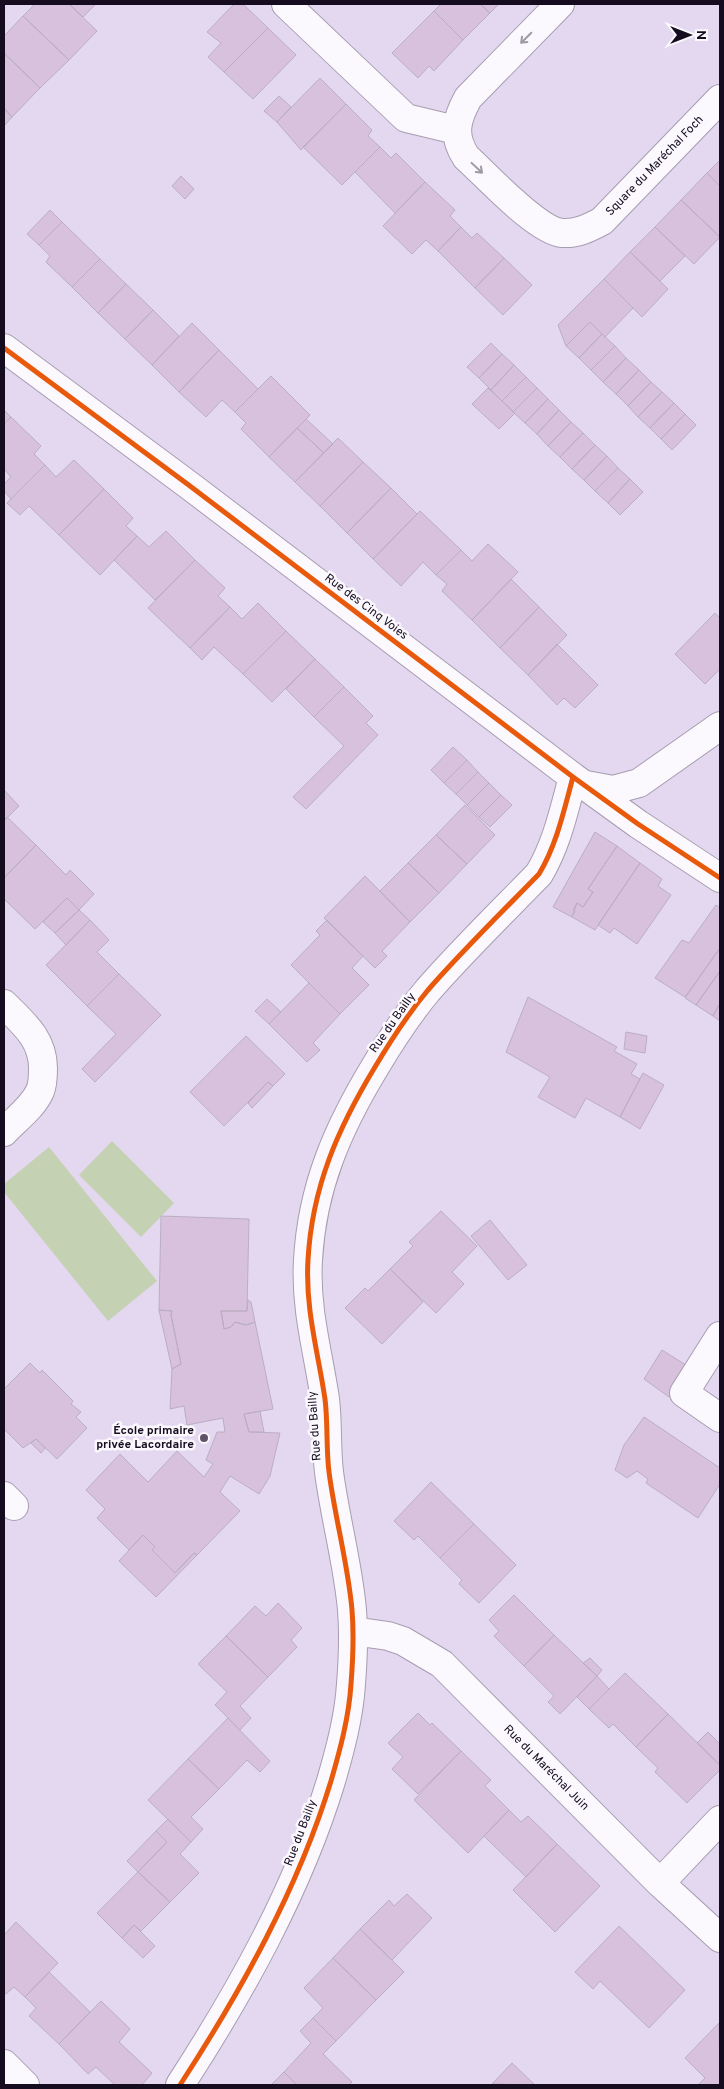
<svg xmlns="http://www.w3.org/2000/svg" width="724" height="2089" viewBox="0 0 724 2089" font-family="Overpass,sans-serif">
	<rect width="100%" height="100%" fill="#e4d8f0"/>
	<!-- green -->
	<path fill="#c5d1b3" d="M112,1141L174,1203L141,1237L79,1175Z
		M49,1147L157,1281L108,1321L4,1192V1184Z"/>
	<!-- building -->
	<path fill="#d8c1dd" stroke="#bbaec1" d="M35,4H69L97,31L69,60L23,16Z
		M69,4H96L83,17Z
		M234,4H243L268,28L224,72L208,57L221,43L207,32Z
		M441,4H480L490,13L463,40L434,11Z
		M480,4H499L490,13Z
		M434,11L463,40L434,71L429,66L418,78L392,53Z
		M23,16L69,60L40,88L4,53V36Z
		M268,28L296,55L253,99L224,72Z
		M4,53L40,88L12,117L4,108Z
		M320,78L346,104L301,150L277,122Z
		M279,96L291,107L277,122L264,111Z
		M346,104L372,130L368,136L380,147L342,185L303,147Z
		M4,108L12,117L4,126Z
		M380,147L391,158L396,153L425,182L395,213L355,172Z
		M720,160V186L707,173Z
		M707,173L720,186V237L681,200Z
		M181,176L194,189L185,199L172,186Z
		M425,182L455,210L450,216L461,227L438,251L426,240L412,254L383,226Z
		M681,200L720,237L694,264L655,227Z
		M50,210L62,222L39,245L27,234Z
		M62,222L100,259L72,287L46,262L50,256L39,245Z
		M461,227L472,238L477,233L504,258L475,288L438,251Z
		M655,227L685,256L660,281L630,252Z
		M630,252L668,289L642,317L604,279Z
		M504,258L532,285L503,315L475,288Z
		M100,259L126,284L98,313L72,287Z
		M604,279L633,308L605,337L590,322L566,346L558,325Z
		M126,284L153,310L125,339L98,313Z
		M153,310L179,336L152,365L125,339Z
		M590,322L602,334L579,358L566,346Z
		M192,323L219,350L179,392L152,365Z
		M602,334L615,346L591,370L579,358Z
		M491,343L502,354L479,378L467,367Z
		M615,346L626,358L603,382L591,370Z
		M219,350L258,389L235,412L222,400L206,417L179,392Z
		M502,354L514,365L491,390L479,378Z
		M626,358L639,370L616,394L603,382Z
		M514,365L526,377L502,401L491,390Z
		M639,370L651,382L628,406L616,394Z
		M271,376L310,415L269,457L241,429L246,423L235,412Z
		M526,377L537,388L513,412L502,401Z
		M651,382L662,392L638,417L628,406Z
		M488,388L515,413L499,429L472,404Z
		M537,388L548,399L525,423L513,412Z
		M662,392L674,403L650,428L638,417Z
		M548,399L559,410L537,434L525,423Z
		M674,403L685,414L661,439L650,428Z
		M4,410L11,417L4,424Z
		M559,410L571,422L548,446L537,434Z
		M685,414L696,425L672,450L661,439Z
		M11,417L41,446L34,454L45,465L11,499L4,491V484L11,477L4,469V424Z
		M306,419L333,444L324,453L297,428Z
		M571,422L583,433L560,457L548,446Z
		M297,428L324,453L295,482L269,457Z
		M583,433L595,445L572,469L560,457Z
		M338,438L363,462L320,506L295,482Z
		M595,445L607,456L584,480L572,469Z
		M607,456L618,468L595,491L584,480Z
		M74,460L104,489L59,535L29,506L20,515L7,503L45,465L56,477Z
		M363,462L391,488L347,533L320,506Z
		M618,468L630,479L608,503L595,491Z
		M630,479L643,492L620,515L608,503Z
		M391,488L417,514L373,559L347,533Z
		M104,489L133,518L126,526L137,536L100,575L59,535Z
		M420,511L461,550L436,575L423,562L401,586L373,559Z
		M166,531L195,560L155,600L114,560L137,536L149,547Z
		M488,544L518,572L472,620L442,591L447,584L436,575L461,550L472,561Z
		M195,560L225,588L218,596L230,607L190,648L148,608Z
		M511,579L539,607L500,648L472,620Z
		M258,603L286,631L243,674L214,647L202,660L190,648L230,607L242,619Z
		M539,607L567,635L528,675L500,648Z
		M715,613L720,618V669L705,684L675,654Z
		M286,631L315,659L272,702L243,674Z
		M557,644L598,685L575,708L564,698L557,705L528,675Z
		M315,659L344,687L314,717L286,689Z
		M344,687L373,716L366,723L378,735L306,809L293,797L344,746L314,717Z
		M453,747L467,760L444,783L431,770Z
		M467,760L478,772L456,794L444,783Z
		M478,772L489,783L467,805L456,794Z
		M489,783L501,795L479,817L467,805Z
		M4,790L19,806L4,821Z
		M501,795L512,805L490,827L479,817Z
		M465,805L495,835L467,864L436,835Z
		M7,817L36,845L4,878V821Z
		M595,832L617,846L588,889L593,892L583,907L577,903L572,917L553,907Z
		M436,835L467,864L439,893L408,863Z
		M36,845L66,875L70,870L94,894L79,910L67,898L35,929L4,899V878Z
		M617,846L640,863L595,930L572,917L575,911L573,910L577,903L583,907L593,892L588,889Z
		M408,863L439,893L410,922L380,891Z
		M640,863L662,879L658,886L671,895L637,944L614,928L610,933L598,925Z
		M365,876L410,922L382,951L387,956L375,968L324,918Z
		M67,898L79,910L55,933L43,922Z
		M716,905L720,908V948L685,997L655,978L682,940L689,943Z
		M79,910L90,920L66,945L55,933Z
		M90,920L109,940L97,952L119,974L87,1006L46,965Z
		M327,920L363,956L352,968L369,985L340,1014L291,965L320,935L316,931Z
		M720,948V971L696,1005L685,998Z
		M720,971V1006L719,1005L713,1016L696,1005Z
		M119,974L161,1015L95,1082L82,1069L116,1034L87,1006Z
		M309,983L340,1014L313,1043L320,1050L307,1062L269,1024Z
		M528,997L617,1047L614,1051L637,1064L631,1074L640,1079L620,1117L586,1098L575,1118L538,1097L550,1077L506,1052Z
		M267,999L281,1012L269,1024L255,1011Z
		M719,1005L720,1006V1021L713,1016Z
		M626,1032L647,1036L645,1053L624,1049Z
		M246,1036L285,1074L273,1086L268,1082L224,1126L190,1092Z
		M643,1073L664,1085L640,1129L620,1117Z
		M268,1082L273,1086L252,1108L248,1103Z
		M441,1211L477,1246L452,1272L464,1284L436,1313L390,1269L413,1246L409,1242Z
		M161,1216L249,1219L247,1311H221L224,1329L231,1327L235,1322L246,1325L255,1322L273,1409L244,1414L249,1432L280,1433L270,1476L259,1494L230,1476L220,1492L240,1511L197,1555L194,1553L175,1573L152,1550L155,1547L143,1535L129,1550L97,1518L105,1509L86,1490L120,1454L148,1482L177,1451L204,1477L213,1464L206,1460L217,1432H225L223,1418L187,1425L184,1406L170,1409L172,1369L181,1364L171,1315L172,1311L159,1310Z
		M490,1220L527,1265L508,1280L471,1236Z
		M390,1269L423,1302L382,1344L345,1308L365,1288L368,1291Z
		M248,1300L251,1302L255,1322L246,1325L235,1322L231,1327L224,1329L221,1311H247Z
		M159,1310L172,1311L171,1315L181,1364L172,1369Z
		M662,1350L689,1367L669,1397L644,1379Z
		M30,1363L40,1373L42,1370L73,1401L71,1404L81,1412L76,1417L87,1428L57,1459L36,1439L23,1448L4,1429V1389Z
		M260,1411L264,1432H249L244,1414Z
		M644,1417L720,1468V1484L698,1518L646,1483L648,1479L637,1471L627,1478L615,1470L624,1445Z
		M36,1439L45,1448L41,1453L31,1443Z
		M431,1482L474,1524L440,1558L418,1536L414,1540L394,1521Z
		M474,1524L516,1565L479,1603L459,1584L462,1580L440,1558Z
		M143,1535L155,1547L152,1550L175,1573L194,1553L197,1555L156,1597L119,1561Z
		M514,1595L554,1635L524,1666L494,1636L499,1631L489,1620Z
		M278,1603L302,1628L291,1640L297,1647L268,1677L226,1636L255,1606L266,1616Z
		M554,1635L597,1676L560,1714L548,1702L554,1696L524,1666Z
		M226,1636L268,1677L240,1706L251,1718L240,1730L215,1705L227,1692L198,1664Z
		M590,1658L602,1670L597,1676L583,1663Z
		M625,1673L668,1714L636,1747L613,1724L609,1728L589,1709Z
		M597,1676L609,1689L589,1709L577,1697Z
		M418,1713L430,1725L432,1723L461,1751L418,1794L392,1769L403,1757L388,1743Z
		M668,1714L720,1765V1770L687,1803L655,1772L658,1768L636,1747Z
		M228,1718L270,1761L260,1772L247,1760L219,1789L188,1759Z
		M708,1732L720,1744V1765L697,1743Z
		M461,1751L491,1780L485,1786L509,1810L468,1853L414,1800Z
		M188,1759L219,1789L191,1817L203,1829L191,1842L148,1800Z
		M509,1810L521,1822L528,1816L557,1844L526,1877L484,1836Z
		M168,1819L191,1842L180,1854L199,1873L170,1902L138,1872L167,1842L156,1831Z
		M156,1831L167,1842L138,1872L127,1861Z
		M557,1844L600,1886L555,1932L513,1890Z
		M138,1872L170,1902L141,1931L134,1925L122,1938L97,1913Z
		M407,1894L432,1918L392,1960L360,1929L389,1900L394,1906Z
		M16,1922L58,1963L25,1997L14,1987L6,1994L4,1992V1935Z
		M134,1925L155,1946L143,1958L122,1938Z
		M619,1926L685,1990L649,2028L600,1981L593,1989L575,1972Z
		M360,1929L404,1972L376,2000L333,1958Z
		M333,1958L376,2000L336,2041L313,2018L323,2008L304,1988Z
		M49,1972L90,2012L59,2044L29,2016L36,2008L25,1997Z
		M101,2001L130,2029L119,2042L152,2073L142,2085H115L96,2067L88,2074L59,2044Z
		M313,2018L336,2041L323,2054L352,2082L349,2085H297L284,2072L311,2043L300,2031Z
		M719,2023L720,2085H701L699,2084L705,2078L685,2058Z
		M512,2063L535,2085L492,2084Z
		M284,2072L297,2085H271Z"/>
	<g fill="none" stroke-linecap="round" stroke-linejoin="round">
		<defs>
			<path id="street" d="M286,4L406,118L456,130
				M560,4L468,98C456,120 452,135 466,157C486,175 537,231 562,233C577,234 589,228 602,221L720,99
				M4,348L190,486L573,777L638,824L720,878
				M586,785L613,790L639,783L720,726
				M4,1004C23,1023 43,1039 43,1068C43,1075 43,1084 40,1091C33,1107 15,1120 4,1132
				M720,1336L684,1393L720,1418
				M4,1496L14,1506
				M353,1631L388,1636L403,1641L442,1664L660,1883L720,1938
				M660,1883L720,1820
				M4,2064L25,2085
				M180,2085C241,1991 298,1889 331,1781C340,1750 349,1717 351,1684C353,1659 354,1634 352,1610C348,1564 335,1518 329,1472C326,1448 328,1423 325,1399C318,1352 305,1308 308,1260C312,1187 338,1128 375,1067C391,1040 408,1014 428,990C463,950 502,912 539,874C557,844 564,810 573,777"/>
		</defs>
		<!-- street casing -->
		<use href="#street" stroke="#a79db1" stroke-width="30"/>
		<!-- street -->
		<use href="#street" stroke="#fbf9fd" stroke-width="28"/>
		<defs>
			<path id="cycleway" d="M4,348L190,486L573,777L638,824L720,878
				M180,2085C241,1991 298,1889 331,1781C340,1750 349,1717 351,1684C353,1659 354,1634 352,1610C348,1564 335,1518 329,1472C326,1448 328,1423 325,1399C318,1352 305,1308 308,1260C312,1187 338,1128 375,1067C391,1040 408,1014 428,990C463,950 502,912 539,874C557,844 564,810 573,777"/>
		</defs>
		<!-- cycleway casing -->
		<use href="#cycleway" stroke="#fbf8fe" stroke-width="8"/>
		<!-- cycleway -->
		<use href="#cycleway" stroke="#e8590c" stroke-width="5"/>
	</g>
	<!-- one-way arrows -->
	<defs><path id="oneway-shaft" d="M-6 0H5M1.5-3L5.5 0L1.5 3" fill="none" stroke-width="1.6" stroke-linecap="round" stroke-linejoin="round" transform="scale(1.25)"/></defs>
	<g stroke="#9f9aa4">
		<use href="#oneway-shaft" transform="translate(526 38) rotate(135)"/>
		<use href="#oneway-shaft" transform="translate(477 168) rotate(43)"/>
	</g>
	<!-- markers -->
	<circle fill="#5e5368" stroke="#fbf8fe" stroke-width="2" cx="204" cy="1438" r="5"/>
	<g text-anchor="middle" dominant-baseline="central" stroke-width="5" stroke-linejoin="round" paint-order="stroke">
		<!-- street labels -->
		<g font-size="12" fill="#160c1f" stroke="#fbf8fe">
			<text transform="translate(655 166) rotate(-46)">Square du Maréchal Foch</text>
			<text transform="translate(366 607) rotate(37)">Rue des Cinq Voies</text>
			<text transform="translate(393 1023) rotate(-55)">Rue du Bailly</text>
			<text transform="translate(315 1426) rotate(-94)">Rue du Bailly</text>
			<text transform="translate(546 1768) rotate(45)">Rue du Maréchal Juin</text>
			<text transform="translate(301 1833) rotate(-69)">Rue du Bailly</text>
		</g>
		<!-- poi labels -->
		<g font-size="12" font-weight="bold" fill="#160c1f" stroke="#fbf8fe" text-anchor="end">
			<text x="194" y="1431">École primaire<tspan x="194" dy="14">privée Lacordaire</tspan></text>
		</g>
	</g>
	<!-- border -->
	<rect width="724" height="2089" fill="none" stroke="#160c1f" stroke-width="10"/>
	<!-- north arrow -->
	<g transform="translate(689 35) rotate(90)" stroke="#fbf8fe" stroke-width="4" paint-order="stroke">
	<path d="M0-4L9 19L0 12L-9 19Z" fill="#160c1f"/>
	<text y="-8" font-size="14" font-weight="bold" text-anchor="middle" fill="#160c1f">N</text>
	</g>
</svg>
